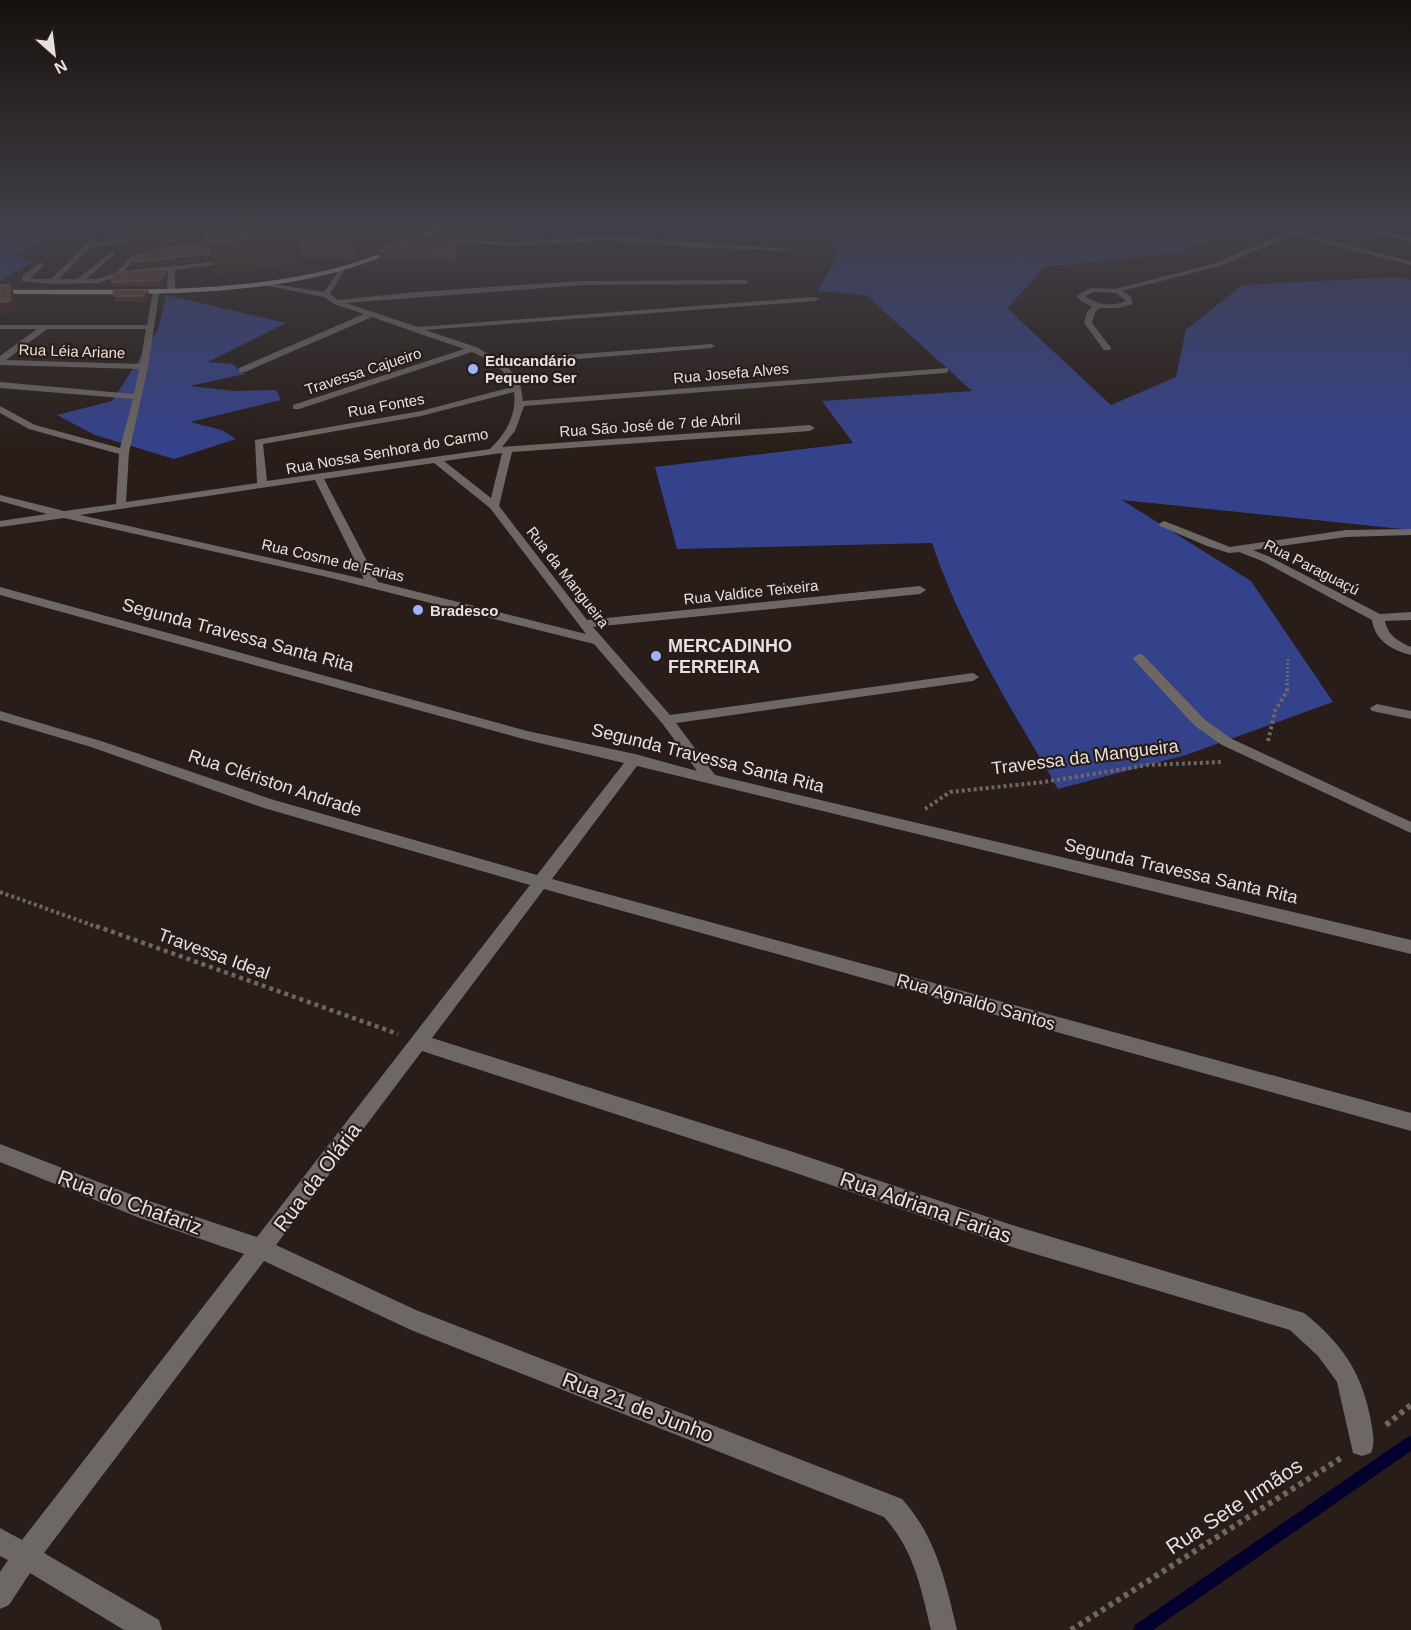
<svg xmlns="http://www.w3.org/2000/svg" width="1411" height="1630" viewBox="0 0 1411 1630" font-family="Helvetica,sans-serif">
	<rect width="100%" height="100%" fill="#281d18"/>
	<!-- forest -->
	<path fill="#34428c" d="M0,225H95L63,232L15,255L33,262L0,280Z
		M821,225H1247L1246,227L1176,253L1045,267L1007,308L1111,405L1176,377L1186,330L1242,285L1397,277L1411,280V530L1122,500L1251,581L1333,702L1186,755L1058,789C1012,709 961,630 932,543L677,549L655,467L853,443L822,401L972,391L866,295L817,291L839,254Z
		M166,295L286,323L208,362L232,364L245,374L189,386L235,391L276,390L281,400L190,422L222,430L236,439L174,459L95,435L57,415L112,401L158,330Z"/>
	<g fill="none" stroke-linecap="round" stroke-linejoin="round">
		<!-- stream -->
		<path fill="#03002e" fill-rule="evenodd" d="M1411,1436V1451L1153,1630H1133L1135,1625L1406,1438Z"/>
		<!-- path-far3 -->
		<path stroke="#6f6661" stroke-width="3" stroke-dasharray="2 2" stroke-linecap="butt" d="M1287,685L1288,658"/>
		<!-- path-far2 -->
		<path stroke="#6f6661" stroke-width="4" stroke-dasharray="3 3" stroke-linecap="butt" d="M1268,741L1275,711L1287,691V683
			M925,809L950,792L1044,782L1148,765L1222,762
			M0,892L100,928"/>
		<!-- path-far1 -->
		<path stroke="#6f6661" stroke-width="4.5" stroke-dasharray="4 4" stroke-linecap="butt" d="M96,926L398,1034"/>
		<!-- path -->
		<path stroke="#6f6661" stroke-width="6" stroke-dasharray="4.5 4.5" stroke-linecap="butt" d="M1386,1425L1411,1405
			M1071,1630L1341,1458"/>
		<!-- minor -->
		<path fill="#6e6865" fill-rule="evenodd" d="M1309,225H1318L1300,233L1411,261V265L1294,235L1220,266L1122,291L1130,296L1133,304L1118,308H1099L1095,313L1092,323L1111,348L1110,350H1104L1084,323L1087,312L1092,306L1082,302L1076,296L1091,288L1115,289L1216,263L1256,245ZM1093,292L1116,293L1126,301C1112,307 1097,305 1085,296Z
			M1343,225H1354L1411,238V242Z
			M146,234L148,237L90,248L59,279H77L113,251L115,254L86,279H97L116,273L131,257L152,250L154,253L135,259L124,271L231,260L234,262L175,270V290L171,292L167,290L168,271L119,276L98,283L52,284L22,281L23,275L42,262L44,265L30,279H51L93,238L98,239L95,243Z
			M609,236L792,249L789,251L689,247L609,240L514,246L424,240L427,238L514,242Z
			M340,269L344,271L330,294L338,300L415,292L582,281L745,280L749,282L745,284L582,285L346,303L418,327L815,297L819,299L815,301L425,330L476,347L500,360L711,344L715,346L711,348L506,365L520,382L523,401L948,368V372L945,373L524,406L515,431L502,447L810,425L815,428L810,431L512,452L499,506L587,620L920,586L926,590L920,594L593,627L670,715L973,673L979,677L973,681L676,723L715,775L1411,940V954L637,766L552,879L1411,1113V1131L544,889L432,1038L790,1151L1012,1225L1304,1313C1341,1343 1360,1369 1370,1416C1372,1429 1376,1441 1371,1453L1362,1456L1353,1453L1337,1382L1318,1356L1290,1330L1012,1247L790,1171L422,1051L276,1245L416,1310L902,1499C936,1536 946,1583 957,1630H931C921,1588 914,1550 884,1517L411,1330L264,1261L44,1553L159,1620L162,1630H124L30,1573L9,1605L0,1609V1572L8,1560L0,1556V1528L22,1540L244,1254L140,1218L0,1162V1144L140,1198L257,1237L530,885L264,808L91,747L0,720V711L101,741L274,800L537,875L624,763L527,740L0,595V587L527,731L635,754L697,771L662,723L594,644L327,577L64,518L0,527V521L47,514L0,501V495L64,511L116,504L119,454L29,429L0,413V406L35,425L120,448L133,399L0,388V382L134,394L139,369L0,365V356L37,329H0V325H147L153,290L160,288L148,367L129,452L126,502L257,483L255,440L421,411L512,387C507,369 488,359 472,352L299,409H293V405L464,349L372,317L245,372H239V368L364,314L334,304L324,297L263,285L267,283L324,292ZM47,329H146L140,364L6,360ZM514,392C517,415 506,433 490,449L267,481L263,444L421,416ZM502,453L491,498L444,461ZM434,463L490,508L586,634L378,582L324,479ZM315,480L364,579L80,515Z
			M1164,521L1230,547L1346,530L1411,529V535L1346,537L1253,550L1270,557L1380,614L1411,612V620L1385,621C1388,636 1398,641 1411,647V655C1392,650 1375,641 1372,620L1262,561L1239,552L1229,553L1207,546L1160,526L1159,524Z
			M1139,654L1143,655L1205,720L1232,739L1411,822V833L1222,745L1195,726L1135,661L1133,658Z
			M1377,704L1411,711V719L1372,711L1370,708Z"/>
		<!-- major -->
		<path fill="#bdb0ab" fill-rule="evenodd" d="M437,225H444C430,239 410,246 392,253C276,303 126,293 0,294V290C124,288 273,299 389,250C405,243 423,236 437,225Z"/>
	</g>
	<!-- wall -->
	<path fill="#592f1b" d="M122,225L215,236L222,235L218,225H404L407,240L458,252L457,263L380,260L378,251L387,247L357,259L302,257L303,263L216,275L212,259L137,267L135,262L207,243L206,241L170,244L132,253Z
		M443,225H511L502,239L445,236Z
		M164,268L166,274L165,281L161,286L114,287L112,282Z
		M114,296H150L145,302L116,301Z"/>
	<!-- shaded-wall -->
	<path fill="#3f2011" d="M122,225H212L216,239L170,244L132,253Z
		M360,225H404L407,240L357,259L350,228Z
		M501,225H511L502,239L500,226Z
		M296,232L303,263L216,275L212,259L137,267L135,262L207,244Z
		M457,243L458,252L457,263L455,254Z
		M164,268L166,274L165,281L161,286L159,280Z
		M10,285L15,296V313L0,314V302Z
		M148,290L150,296L145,302L142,296Z"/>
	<!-- building -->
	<path fill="#684230" stroke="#7c5b4b" stroke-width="1.5" d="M294,225H360L350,228L293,226L296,232L207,244L205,237L284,229Z
		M476,225H501L500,226Z
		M420,234L457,243L455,254L378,251Z
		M208,243L207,244L210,254L135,262L134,257L165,248Z
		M164,268L163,276L159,280L112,282L110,275L117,273Z
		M0,285H10V301L0,302Z
		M113,290H148L142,296H114Z"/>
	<!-- sky -->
	<linearGradient id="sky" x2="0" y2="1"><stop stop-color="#16100d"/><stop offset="0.5" stop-color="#424048"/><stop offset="1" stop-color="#424048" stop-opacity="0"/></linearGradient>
	<rect width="1411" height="453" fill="url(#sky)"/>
	<!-- markers -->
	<g fill="#9eb3fd" stroke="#281d18" stroke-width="2">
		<circle cx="473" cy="369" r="6"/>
		<circle cx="418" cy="610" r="6"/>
		<circle cx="656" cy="656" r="6"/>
	</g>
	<g text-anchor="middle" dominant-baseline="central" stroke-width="4.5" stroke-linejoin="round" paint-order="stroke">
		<!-- far-street labels -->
		<g font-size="15" fill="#e8e0dd" stroke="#281d18">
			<text transform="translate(72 351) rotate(2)">Rua Léia Ariane</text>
			<text transform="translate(363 371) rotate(-18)">Travessa Cajueiro</text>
			<text transform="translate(731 373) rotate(-5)">Rua Josefa Alves</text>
			<text transform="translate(386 405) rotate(-10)">Rua Fontes</text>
			<text transform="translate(650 425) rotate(-4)">Rua São José de 7 de Abril</text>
			<text transform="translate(387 451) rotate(-10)">Rua Nossa Senhora do Carmo</text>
			<text transform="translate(333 560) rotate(13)">Rua Cosme de Farias</text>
			<text transform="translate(1312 567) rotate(27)">Rua Paraguaçú</text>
			<text transform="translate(568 577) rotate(52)">Rua da Mangueira</text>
			<text transform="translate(751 592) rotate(-6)">Rua Valdice Teixeira</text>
		</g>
		<!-- far-poi labels -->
		<g font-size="15" font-weight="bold" fill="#e8e0dd" stroke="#281d18" text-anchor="start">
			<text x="485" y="360">Educandário<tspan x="485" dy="17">Pequeno Ser</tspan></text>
			<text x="430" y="610">Bradesco</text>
		</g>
		<!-- street labels -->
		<g font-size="18" fill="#e8e0dd" stroke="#281d18">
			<text transform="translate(238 635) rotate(15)">Segunda Travessa Santa Rita</text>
			<text transform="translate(1085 757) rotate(-7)">Travessa da Mangueira</text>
			<text transform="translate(708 758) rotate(14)">Segunda Travessa Santa Rita</text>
			<text transform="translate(275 783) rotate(18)">Rua Clériston Andrade</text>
			<text transform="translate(1181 871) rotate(13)">Segunda Travessa Santa Rita</text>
			<text transform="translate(214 954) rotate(20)">Travessa Ideal</text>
			<text transform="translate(976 1002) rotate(16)">Rua Agnaldo Santos</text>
		</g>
		<!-- poi labels -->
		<g font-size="18" font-weight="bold" fill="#e8e0dd" stroke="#281d18" text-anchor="start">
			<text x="668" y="646">MERCADINHO<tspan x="668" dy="21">FERREIRA</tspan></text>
		</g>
		<!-- near-street labels -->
		<g font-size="21" fill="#e8e0dd" stroke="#281d18">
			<text transform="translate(317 1177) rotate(-53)">Rua da Olária</text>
			<text transform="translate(130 1202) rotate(20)">Rua do Chafariz</text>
			<text transform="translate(926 1207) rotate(19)">Rua Adriana Farias</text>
			<text transform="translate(638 1407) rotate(21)">Rua 21 de Junho</text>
			<text transform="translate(1234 1506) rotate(-33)">Rua Sete Irmãos</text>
		</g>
	</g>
	<!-- north arrow -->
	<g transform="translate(54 54) rotate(152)" stroke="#281d18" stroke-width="4.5" paint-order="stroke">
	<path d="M0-4.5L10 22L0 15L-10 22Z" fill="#e8e0dd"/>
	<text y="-9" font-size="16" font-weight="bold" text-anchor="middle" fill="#e8e0dd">N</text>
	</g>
</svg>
